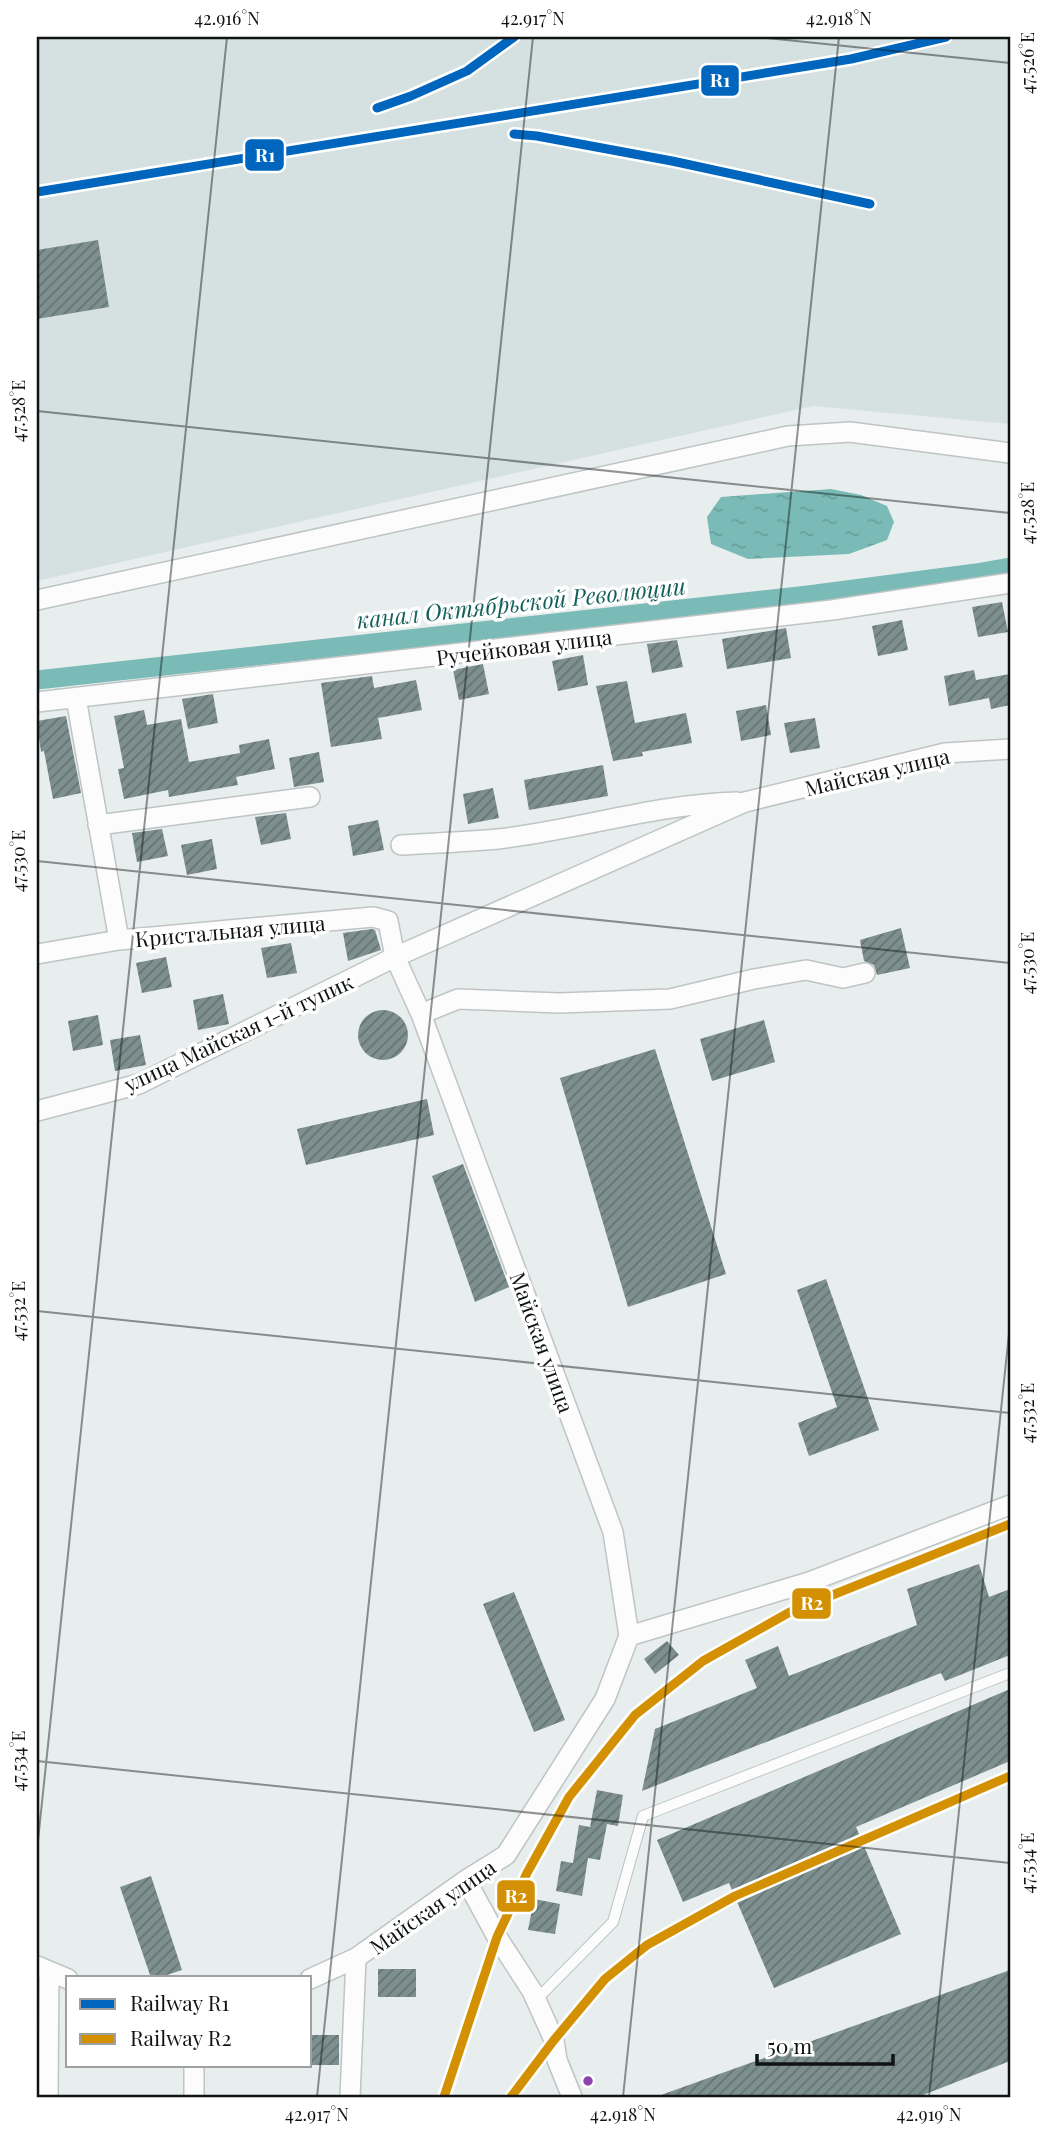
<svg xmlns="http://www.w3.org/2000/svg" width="1047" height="2134" viewBox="0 0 1047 2134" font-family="'Playfair Display',serif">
	<defs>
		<pattern id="water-ripples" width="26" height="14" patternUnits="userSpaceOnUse" patternTransform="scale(1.75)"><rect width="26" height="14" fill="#7abbb7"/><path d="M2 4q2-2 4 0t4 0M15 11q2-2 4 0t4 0" fill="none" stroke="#68a09c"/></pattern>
		<pattern id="building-hatch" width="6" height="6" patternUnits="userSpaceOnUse" patternTransform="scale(1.75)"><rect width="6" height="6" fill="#7d8f8e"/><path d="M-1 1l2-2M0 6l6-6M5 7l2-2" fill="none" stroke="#657473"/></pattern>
	</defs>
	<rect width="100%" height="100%" fill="#e8eeee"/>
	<!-- built -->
	<path fill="#d4e1e0" d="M37,37H1010V424L813,406L37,581Z"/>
	<!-- water -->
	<path fill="url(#water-ripples)" d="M831,489L861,495L887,506L894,522L887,540L849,554L748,559L711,544L707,517L721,497Z"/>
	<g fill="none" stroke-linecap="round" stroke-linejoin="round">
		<!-- canal -->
		<path stroke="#7abbb7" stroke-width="19" d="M37,680L808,595L976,573L1010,567"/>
	</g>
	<!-- building -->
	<path fill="url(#building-hatch)" d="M98,240L109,307L37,319V250Z
		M1002,602L1008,632L978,637L972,607Z
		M902,620L908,650L878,656L872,626Z
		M786,628L791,658L727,669L722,639Z
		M677,640L683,667L652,673L647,644Z
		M583,655L588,685L558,691L552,661Z
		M483,664L489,694L459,700L453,670Z
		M974,670L976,680L1010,674V705L991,709L989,698L949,706L944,676Z
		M372,676L374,688L416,680L422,710L378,718L382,739L331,747L321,683Z
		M627,681L635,723L686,713L692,743L642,752L643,756L613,761L596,686Z
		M213,694L218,723L188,729L182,699Z
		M766,705L771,735L741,741L736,711Z
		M144,710L147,725L181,719L189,762L240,753L239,745L269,739L275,769L236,777L238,785L169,797L168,790L124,799L118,769L124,768L114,716Z
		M66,716L81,793L53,799L44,751L41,752L37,721Z
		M815,718L820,748L790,753L784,723Z
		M319,752L324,782L294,787L289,758Z
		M603,765L608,796L529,810L524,780Z
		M493,788L499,818L468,824L463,794Z
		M286,813L291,839L261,845L255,817Z
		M378,820L384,850L353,856L348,826Z
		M162,829L168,856L137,862L132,833Z
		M212,839L217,869L187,875L181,845Z
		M901,928L910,968L877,975L874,965L864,961L860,940Z
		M372,929L375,930L381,950L348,961L343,933Z
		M291,943L297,973L267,978L261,948Z
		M166,957L172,987L142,993L136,963Z
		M223,994L229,1024L198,1030L193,1000Z
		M358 1035a25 25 0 1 1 50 0a25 25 0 1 1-50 0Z
		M98,1015L103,1045L73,1051L68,1021Z
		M764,1020L775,1062L712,1081L700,1039Z
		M140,1035L146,1065L115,1071L110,1040Z
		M655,1049L726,1274L628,1307L560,1078Z
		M427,1099L434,1135L306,1165L297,1129Z
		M463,1164L509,1287L475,1302L432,1176Z
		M826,1279L879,1430L809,1456L798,1423L837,1407L797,1290Z
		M979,1564L989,1597L1010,1589V1655L945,1681L941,1673L642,1791L655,1729L757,1688L745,1660L778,1646L789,1676L917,1625L907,1589Z
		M514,1592L565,1720L534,1732L483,1604Z
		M667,1641L679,1655L655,1674L644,1659Z
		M1010,1689V1761L856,1827L901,1934L774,1988L729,1883L683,1902L657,1840Z
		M597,1790L623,1795L618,1826L607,1824L600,1860L588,1858L582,1896L556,1891L561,1861L573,1863L579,1825L590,1827Z
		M151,1876L182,1970L158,1978H151L120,1887Z
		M534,1899L560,1904L555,1934L528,1930Z
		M378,1969H416V1997H378Z
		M1010,1970V2061L918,2097H662L661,2095Z
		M310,2035H339V2065H310Z"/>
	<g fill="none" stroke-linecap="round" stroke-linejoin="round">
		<defs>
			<path id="lane" d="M536,2000L613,1922L643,1816L1010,1673"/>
			<path id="street" d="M37,600L788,436L850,432L1010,453
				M76,698L119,940
				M37,702L832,610L1010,583
				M98,825L310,797
				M401,845C433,843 466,842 498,839C578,830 655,804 737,802
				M37,954L119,940L373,917L388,921L395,957L139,1084L37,1111
				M421,1014L458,999L559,1003L670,999L754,979L806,970L843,978L865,973
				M629,1636L809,1582L1010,1505
				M466,1880L497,1937L532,1991L554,2040L557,2060L572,2097
				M37,1966L68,1979
				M310,1979L356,1958L466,1880L506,1855L605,1699L629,1636L613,1532L421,1014L395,957L745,802L945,753L1010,749
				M194,2066V2097
				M48,2097L49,1972
				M350,2097L356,1958"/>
		</defs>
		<!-- lane casing -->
		<use href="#lane" stroke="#bfc4c4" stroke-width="12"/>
		<!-- street casing -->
		<use href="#street" stroke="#bfc4c4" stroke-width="22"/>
		<!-- lane -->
		<use href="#lane" stroke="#fcfcfc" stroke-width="10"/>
		<!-- street -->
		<use href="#street" stroke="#fcfcfc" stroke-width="19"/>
		<defs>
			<path id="rail-1" d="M377,108L411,96L467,71L514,37
				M514,134L537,136L672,161L870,204
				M37,192L851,59L946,37"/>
			<path id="rail-2" d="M444,2097L497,1937L527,1873L569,1797L635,1715L703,1661L790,1612L1010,1524
				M511,2097L554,2040L605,1979L647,1945L735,1896L1010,1776"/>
		</defs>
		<!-- rail-1 casing -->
		<use href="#rail-1" stroke="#fff" stroke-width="14"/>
		<!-- rail-2 casing -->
		<use href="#rail-2" stroke="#fff" stroke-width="14"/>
		<!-- rail-1 -->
		<use href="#rail-1" stroke="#0065bd" stroke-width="9"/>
		<!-- rail-2 -->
		<use href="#rail-2" stroke="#d49003" stroke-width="9"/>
	</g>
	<!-- ticks -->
	<path fill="none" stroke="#0f1313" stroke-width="2" stroke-opacity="0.45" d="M758,37L1010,63M37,411L1010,513M37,861L1010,963M37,1311L1010,1413M37,1761L1010,1863M37,1850L227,37M317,2097L533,37M623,2097L839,37M929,2097L1010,1324"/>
	<!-- markers -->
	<circle fill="#8e44ad" stroke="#fff" stroke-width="2.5" cx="588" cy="2081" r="6"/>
	<g text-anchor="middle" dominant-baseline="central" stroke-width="7" stroke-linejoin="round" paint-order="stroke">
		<!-- street labels -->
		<g font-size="21" fill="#0f1313" stroke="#fff">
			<text transform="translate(524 646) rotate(-7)">Ручейковая улица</text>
			<text transform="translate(877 771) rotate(-13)">Майская улица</text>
			<text transform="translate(230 930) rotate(-5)">Кристальная улица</text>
			<text transform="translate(238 1032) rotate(-25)">улица Майская 1-й тупик</text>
			<text transform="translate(543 1342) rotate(70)">Майская улица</text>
			<text transform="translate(432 1906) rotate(-35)">Майская улица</text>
		</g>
		<!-- water labels -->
		<g font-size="23" font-style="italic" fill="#135f5b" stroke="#fff">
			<text transform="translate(521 602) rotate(-6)">канал Октябрьской Революции</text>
		</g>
	</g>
	<g stroke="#fff" stroke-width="2.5">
		<rect x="700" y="64" width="40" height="33" rx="7" fill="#0065bd"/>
		<rect x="244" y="138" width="41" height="34" rx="7" fill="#0065bd"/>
		<rect x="791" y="1587" width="41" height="33" rx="7" fill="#d49003"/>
		<rect x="496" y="1879" width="40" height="34" rx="7" fill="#d49003"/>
	</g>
	<g font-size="19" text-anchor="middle" font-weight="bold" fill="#fff">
		<text x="720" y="87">R1</text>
		<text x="265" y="162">R1</text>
		<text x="812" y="1610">R2</text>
		<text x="516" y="1903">R2</text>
	</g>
	<!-- border -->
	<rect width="1047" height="2134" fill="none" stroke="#ffffff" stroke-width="77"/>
	<!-- legend -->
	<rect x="66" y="1976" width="245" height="91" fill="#ffffff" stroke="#9fa1a1" stroke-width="2"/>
	<rect x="80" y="1999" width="35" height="10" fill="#0065bd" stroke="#9fa1a1" stroke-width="2"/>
	<text x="130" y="2011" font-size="21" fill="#0f1313">Railway R1</text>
	<rect x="80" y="2034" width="35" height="10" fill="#d49003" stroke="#9fa1a1" stroke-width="2"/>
	<text x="130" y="2046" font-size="21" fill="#0f1313">Railway R2</text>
	<!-- scale -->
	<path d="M757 2054v10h136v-10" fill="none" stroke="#0f1313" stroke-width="3.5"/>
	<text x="767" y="2054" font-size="21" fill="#0f1313" stroke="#ffffff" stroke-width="5" paint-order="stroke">50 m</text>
	<rect x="38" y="38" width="971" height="2058" fill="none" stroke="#0f1313" stroke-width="2.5"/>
	<g font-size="18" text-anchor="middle" fill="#0f1313">
		<text x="227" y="25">42.916°N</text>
		<text x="533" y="25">42.917°N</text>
		<text x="839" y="25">42.918°N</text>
		<text transform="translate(1028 63) rotate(-90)" y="6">47.526°E</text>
		<text transform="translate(19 411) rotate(-90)" y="6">47.528°E</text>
		<text transform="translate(1028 513) rotate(-90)" y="6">47.528°E</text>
		<text transform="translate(19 861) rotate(-90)" y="6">47.530°E</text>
		<text transform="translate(1028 963) rotate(-90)" y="6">47.530°E</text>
		<text transform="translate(19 1311) rotate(-90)" y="6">47.532°E</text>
		<text transform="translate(1028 1413) rotate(-90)" y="6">47.532°E</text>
		<text transform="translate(19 1761) rotate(-90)" y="6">47.534°E</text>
		<text transform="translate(1028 1863) rotate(-90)" y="6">47.534°E</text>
		<text x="317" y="2121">42.917°N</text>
		<text x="623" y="2121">42.918°N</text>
		<text x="929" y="2121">42.919°N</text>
	</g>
</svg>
